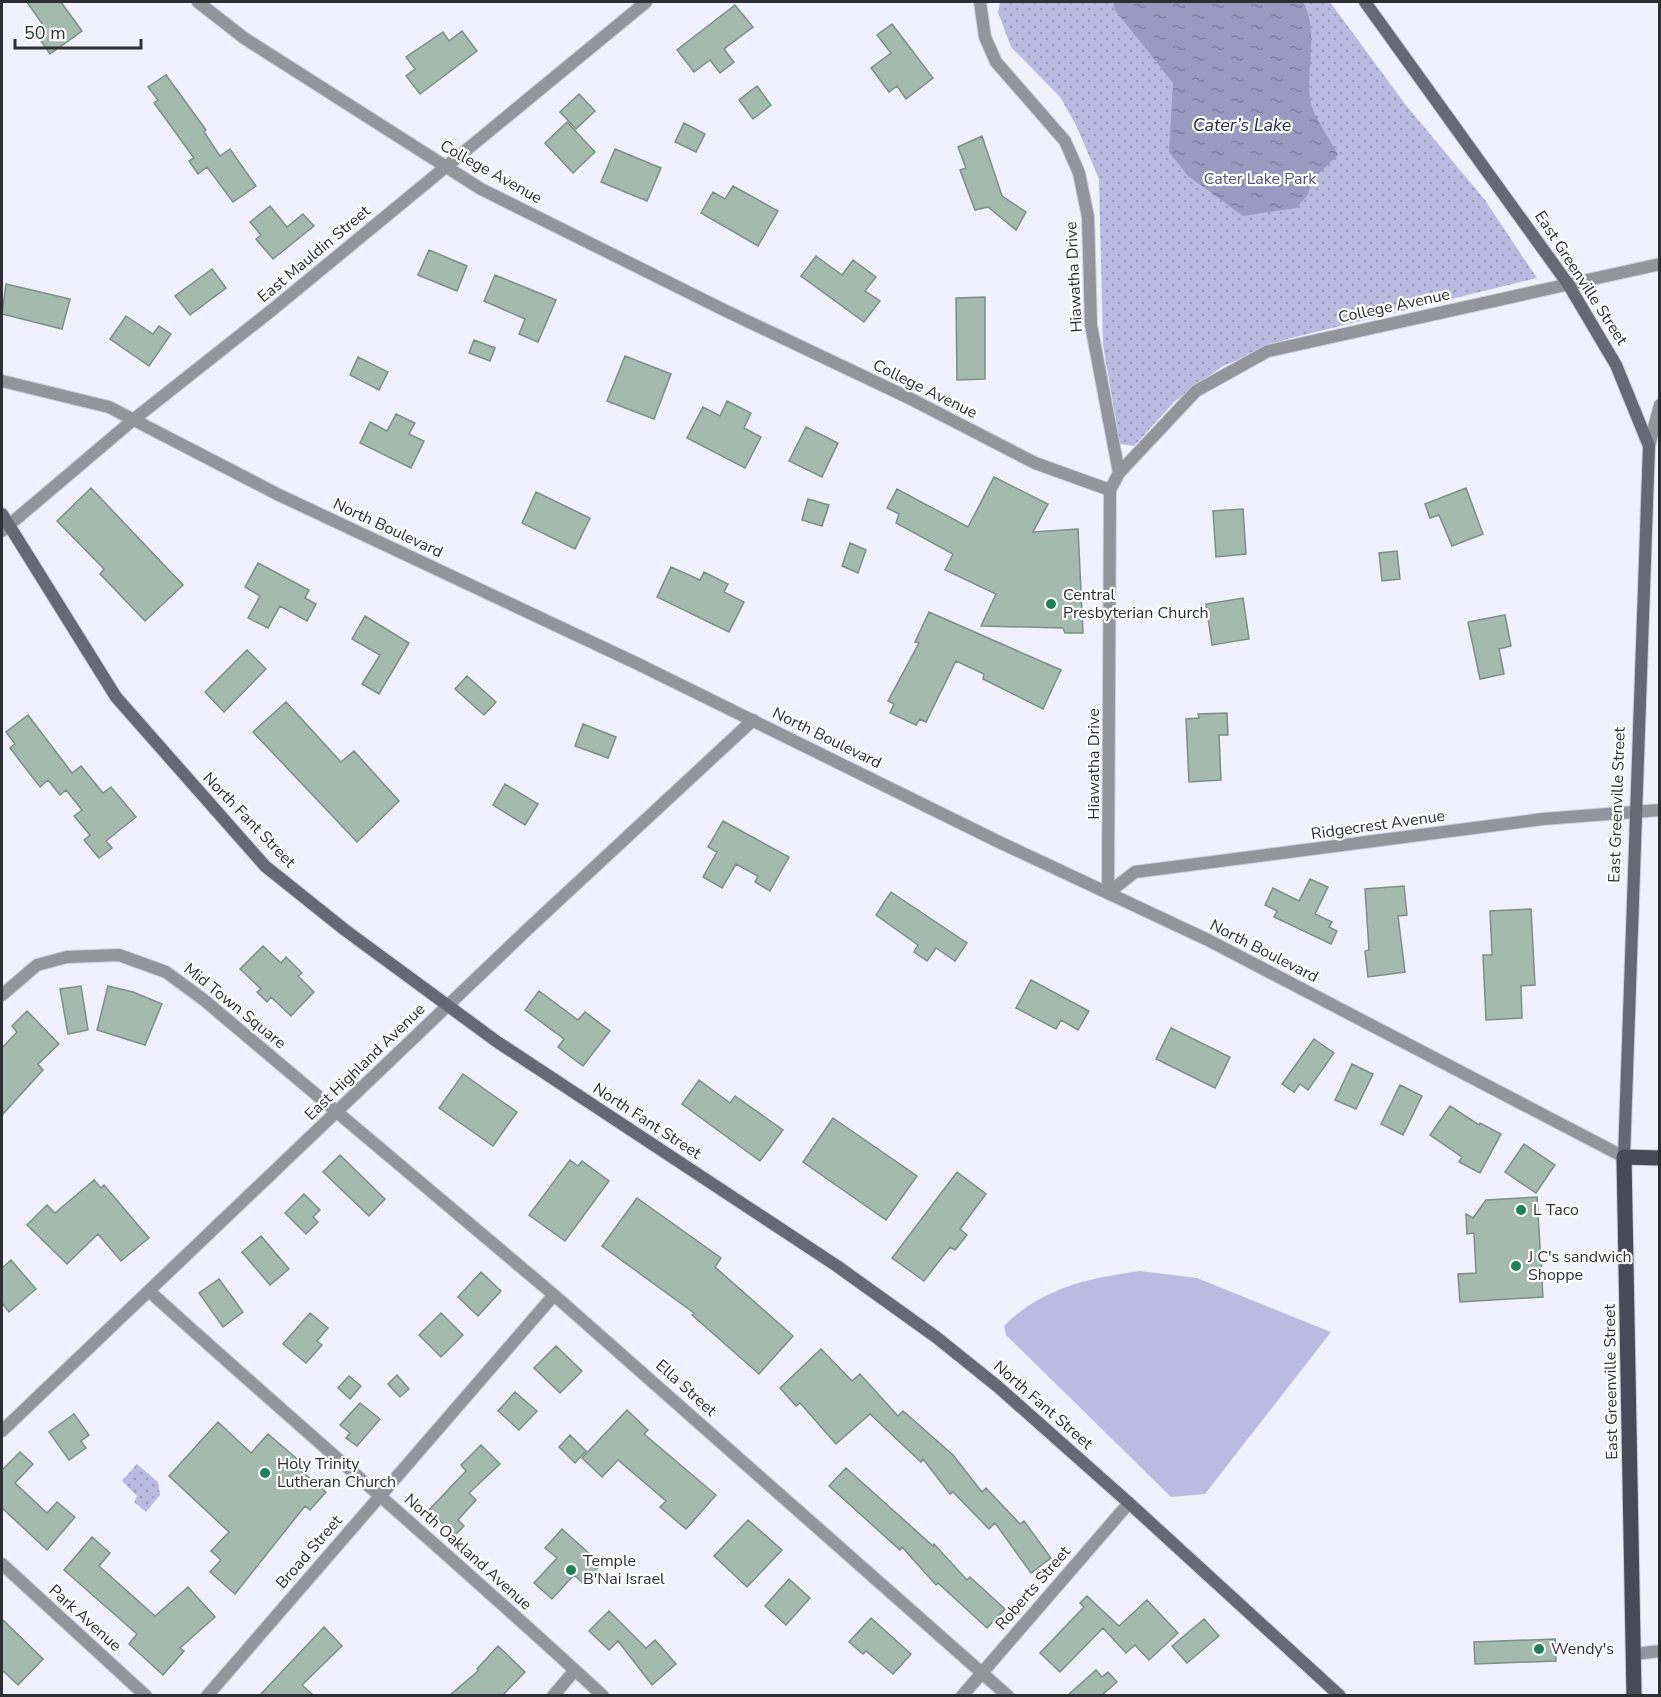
<svg xmlns="http://www.w3.org/2000/svg" width="1661" height="1697" viewBox="0 0 1661 1697" font-family="'Nunito Sans',sans-serif">
	<defs>
		<pattern id="park-dots" width="8" height="8" patternUnits="userSpaceOnUse" patternTransform="scale(1.5)"><rect width="8" height="8" fill="#bbbbe1"/><path d="M2 2h.1M6 6h.1" fill="none" stroke="#9898b7" stroke-width="1.8" stroke-linecap="round"/></pattern>
		<pattern id="water-ripples" width="26" height="14" patternUnits="userSpaceOnUse" patternTransform="scale(1.5)"><rect width="26" height="14" fill="#9a9ac0"/><path d="M2 4q2-2 4 0t4 0M15 11q2-2 4 0t4 0" fill="none" stroke="#7e7e9d"/></pattern>
	</defs>
	<rect width="100%" height="100%" fill="#f1f1fe"/>
	<!-- park -->
	<path fill="url(#park-dots)" d="M1000,2H1330L1405,104L1485,200L1537,278L1287,339L1223,366L1175,401L1134,446L1120,444L1103,345L1099,179L1076,125L1060,97L1011,47L998,12Z
		M137,1464L158,1482L160,1495L146,1512L134,1502L137,1496L122,1481Z"/>
	<!-- pitch -->
	<path fill="#bbbbe1" d="M1140,1271L1197,1278L1331,1332L1205,1494L1171,1497L1006,1335L1004,1326C1041,1288 1089,1278 1140,1271Z"/>
	<!-- water -->
	<path fill="url(#water-ripples)" d="M1113,2H1303C1319,31 1306,68 1310,100C1312,114 1331,141 1338,155L1315,177L1307,196L1296,208L1243,216L1188,176L1169,152L1173,83L1115,10Z"/>
	<!-- building -->
	<path fill="#a5baae" stroke="#7b8f84" stroke-width="1.5" d="M27,2H61L82,31L50,54L34,31L43,25Z
		M735,5L753,27L724,49L734,62L720,73L710,60L694,72L677,50Z
		M892,24L933,78L906,99L897,86L889,92L871,68L891,53L877,35Z
		M462,31L477,51L420,94L406,76L415,69L406,57L443,32L449,41Z
		M166,75L206,130L204,132L220,156L230,149L256,186L233,202L207,167L198,174L189,161L194,158L154,103L158,100L148,87Z
		M757,86L771,105L753,119L739,100Z
		M579,94L595,111L576,129L560,112Z
		M567,122L595,152L573,173L545,143Z
		M684,123L705,134L696,152L675,142Z
		M982,136L1002,196L1026,212L1016,230L988,207L975,210L960,170L966,168L958,147Z
		M615,149L661,168L647,201L601,182Z
		M733,186L778,211L758,246L701,213L713,192L725,199Z
		M270,206L287,227L303,214L314,226L273,259L256,239L261,235L250,222Z
		M429,250L467,266L457,291L418,275Z
		M816,256L842,275L853,260L876,277L865,291L880,301L864,322L801,276Z
		M212,269L226,288L190,315L175,296Z
		M495,275L556,300L538,342L519,334L525,319L484,301Z
		M6,284L70,299L62,329L2,314Z
		M985,297V379L957,380L956,298Z
		M126,316L153,334L159,326L171,334L149,366L110,339Z
		M474,340L495,348L490,361L469,353Z
		M625,356L671,374L654,419L607,401Z
		M358,357L388,372L379,390L350,375Z
		M727,401L751,413L744,428L761,437L745,468L687,438L703,407L720,416Z
		M396,414L415,423L409,434L424,441L411,468L360,443L370,422L387,431Z
		M806,427L838,443L822,477L789,461Z
		M994,477L1048,504L1033,532L1078,529L1083,633H1065L1063,628L981,626L996,594L945,570L953,554L896,523L899,514L887,508L897,489L968,527Z
		M91,488L183,585L145,621L100,574L104,569L57,521Z
		M1466,488L1483,534L1452,546L1439,515L1430,518L1425,504Z
		M536,492L590,518L575,549L522,523Z
		M808,499L829,505L822,526L802,520Z
		M1243,509L1246,554L1216,557L1213,511Z
		M850,543L866,550L858,573L842,566Z
		M1397,551L1400,579L1382,581L1379,553Z
		M258,563L309,590L305,598L316,604L307,621L280,606L268,628L248,618L260,596L245,587Z
		M671,567L700,580L704,572L728,584L724,592L744,602L729,632L657,597Z
		M1243,598L1249,639L1212,645L1206,604Z
		M929,612L1061,670L1043,709L983,679L984,674L956,661L926,722L920,719L916,725L890,713L894,704L888,701L919,643L915,642Z
		M1505,615L1511,646L1499,649L1504,674L1480,679L1468,622Z
		M365,616L409,643L379,694L362,684L380,655L352,639Z
		M247,650L266,669L224,712L205,692Z
		M467,676L496,702L484,715L455,689Z
		M286,702L341,762L354,751L399,801L357,842L253,732Z
		M1227,713L1228,735H1219L1221,780L1189,782L1186,719L1199,718L1198,714Z
		M28,715L72,773L81,766L103,793L111,787L136,817L106,841L112,848L99,858L84,840L90,835L74,816L82,810L66,790L60,795L48,780L40,787L10,748L15,744L6,732Z
		M583,724L616,737L608,758L575,746Z
		M505,784L538,804L525,825L493,805Z
		M723,821L789,857L770,891L755,882L758,876L736,864L722,888L703,877L717,852L708,847Z
		M1310,879L1328,887L1315,914L1332,922L1329,927L1337,931L1331,944L1274,917L1277,911L1265,905L1273,888L1299,901Z
		M1404,886L1407,915L1398,916L1405,972L1368,977L1365,951L1369,950L1365,889Z
		M891,892L967,943L955,961L936,948L927,961L914,952L918,945L876,915Z
		M1531,909L1535,985L1521,986L1522,1018L1486,1020L1483,955H1492L1490,911Z
		M263,946L281,963L286,957L302,973L298,976L314,992L291,1016L271,997L267,1002L257,992L261,989L240,969Z
		M1031,980L1089,1011L1078,1030L1061,1020L1056,1029L1016,1008Z
		M81,986L88,1030L68,1034L60,989Z
		M108,986L133,992L162,1004L145,1045L97,1030Z
		M539,991L578,1020L585,1012L610,1031L583,1066L558,1047L564,1039L525,1010Z
		M27,1011L59,1044L38,1064L43,1070L2,1115V1048L17,1032L12,1026Z
		M1171,1028L1230,1057L1215,1088L1156,1059Z
		M1314,1039L1334,1053L1308,1090L1300,1084L1294,1092L1282,1084Z
		M1352,1064L1373,1074L1356,1109L1335,1100Z
		M463,1074L517,1112L493,1146L439,1108Z
		M699,1080L730,1103L735,1096L783,1130L760,1161L682,1104Z
		M1400,1085L1422,1096L1403,1135L1381,1124Z
		M1450,1106L1479,1125L1480,1123L1501,1134L1480,1173L1459,1162L1462,1157L1430,1135Z
		M833,1118L917,1176L886,1220L803,1162Z
		M1524,1144L1555,1165L1536,1193L1505,1172Z
		M340,1155L385,1199L369,1216L323,1172Z
		M570,1160L578,1166L582,1161L609,1181L565,1241L529,1215Z
		M957,1172L986,1194L960,1229L967,1235L955,1250L950,1247L924,1281L892,1258Z
		M94,1180L101,1188L104,1185L149,1238L121,1261L98,1234L67,1264L27,1225L47,1205L55,1213Z
		M304,1194L320,1210L313,1217L318,1222L306,1234L285,1213Z
		M1537,1197L1543,1297L1460,1302L1458,1274L1476,1273L1474,1233L1467,1234L1466,1214L1473,1218L1486,1200Z
		M637,1198L721,1258L715,1267L793,1336L759,1374L692,1315L694,1313L602,1246Z
		M261,1236L289,1269L270,1285L242,1252Z
		M11,1260L36,1289L9,1312L2,1303V1268Z
		M481,1272L501,1291L478,1316L458,1297Z
		M219,1279L243,1312L223,1327L199,1293Z
		M310,1313L328,1328L317,1341L322,1345L306,1363L283,1344Z
		M441,1313L463,1335L441,1357L419,1335Z
		M556,1346L582,1371L560,1393L534,1368Z
		M821,1349L852,1381L860,1374L898,1416L903,1411L953,1455L982,1492L986,1488L1020,1524L1024,1521L1051,1558L1031,1573L995,1523L989,1529L953,1492L950,1494L923,1459L921,1462L870,1414L836,1444L800,1403L796,1406L780,1388Z
		M397,1375L409,1389L400,1397L388,1384Z
		M349,1376L361,1386L350,1399L338,1388Z
		M515,1392L537,1411L519,1430L498,1411Z
		M360,1403L380,1419L357,1446L346,1438L350,1433L340,1425Z
		M627,1410L648,1430L644,1434L716,1495L686,1529L660,1507L666,1501L618,1460L602,1477L582,1458Z
		M74,1414L89,1435L81,1441L86,1448L69,1460L49,1432Z
		M218,1422L251,1453L268,1434L302,1463L298,1468L326,1492L310,1510L305,1506L235,1594L210,1572L221,1560L211,1551L229,1532L169,1476Z
		M570,1435L586,1451L575,1463L559,1447Z
		M481,1445L500,1464L469,1493L476,1500L458,1520L464,1526L455,1535L429,1510L466,1471L461,1465Z
		M20,1452L33,1464L15,1483L47,1513L57,1502L75,1517L47,1550L2,1508V1470Z
		M846,1468L933,1546L934,1544L967,1580L970,1577L1005,1609L987,1628L938,1583L936,1585L902,1547L900,1550L829,1486Z
		M748,1520L782,1550L747,1587L714,1556Z
		M562,1529L601,1564L583,1583L574,1575L552,1599L534,1583L557,1558L545,1548Z
		M92,1537L110,1553L99,1566L155,1616L188,1587L215,1617L180,1648L184,1651L163,1675L129,1644L137,1634L64,1570Z
		M789,1579L810,1598L786,1625L765,1606Z
		M1087,1596L1119,1626L1147,1600L1178,1633L1149,1660L1135,1645L1126,1653L1103,1628L1060,1672L1040,1653L1084,1607L1080,1603Z
		M609,1611L646,1648L655,1640L676,1664L652,1685L618,1641L609,1650L589,1631Z
		M871,1618L911,1654L893,1674L866,1651L863,1654L849,1642Z
		M2,1619L43,1659L18,1685L2,1670Z
		M1204,1619L1219,1636L1187,1663L1172,1646Z
		M324,1627L342,1646L302,1685L313,1695H260Z
		M1555,1639L1556,1661L1475,1664L1474,1642Z
		M498,1646L525,1672L503,1695H450L478,1671L477,1669Z
		M1096,1670L1102,1677L1108,1672L1117,1682L1102,1695H1068Z"/>
	<g fill="none" stroke-linecap="round" stroke-linejoin="round">
		<defs>
			<path id="minor" d="M198,2L244,38L481,189L724,310L909,398L1035,463L1110,490
				M980,2L985,37L996,62L1065,141L1079,173L1088,217L1091,325L1119,473
				M1649,446L1660,405
				M1110,490L1119,473L1196,391L1268,351L1660,264
				M1108,893L1135,872L1543,819L1660,810
				M1108,893L1110,490
				M2,995L37,965L67,957L119,955L166,972L204,1000L554,1295L1008,1696
				M149,1291C299,1427 454,1558 603,1696
				M2,1431L530,927L753,720
				M2,1564L146,1696
				M207,1696L554,1295
				M553,1696L575,1670
				M962,1696L1129,1503"/>
			<path id="tertiary" d="M2,381L109,407L277,494L636,663L999,842L1208,940L1624,1157
				M2,531L133,420L272,310L646,2
				M1635,1654L1660,1651"/>
			<path id="secondary" d="M1365,2L1568,284L1616,365L1649,446L1624,1157
				M2,514L116,697L265,866L345,930L496,1041L837,1266L936,1337L997,1386L1129,1503L1340,1696"/>
			<path id="primary" d="M1634,1696L1624,1157L1660,1158"/>
		</defs>
		<!-- minor casing -->
		<use href="#minor" stroke="#ceceda" stroke-width="14"/>
		<!-- tertiary casing -->
		<use href="#tertiary" stroke="#ceceda" stroke-width="14"/>
		<!-- secondary casing -->
		<use href="#secondary" stroke="#ceceda" stroke-width="14"/>
		<!-- primary casing -->
		<use href="#primary" stroke="#ceceda" stroke-width="17"/>
		<!-- minor -->
		<use href="#minor" stroke="#94949d" stroke-width="12"/>
		<!-- tertiary -->
		<use href="#tertiary" stroke="#94949d" stroke-width="12"/>
		<!-- secondary -->
		<use href="#secondary" stroke="#686874" stroke-width="12"/>
		<!-- primary -->
		<use href="#primary" stroke="#494957" stroke-width="15"/>
	</g>
	<!-- markers -->
	<g fill="#1c8059" stroke="#fff" stroke-width="2">
		<circle cx="1051" cy="604" r="6"/>
		<circle cx="1521" cy="1210" r="6"/>
		<circle cx="1516" cy="1266" r="6"/>
		<circle cx="265" cy="1473" r="6"/>
		<circle cx="571" cy="1570" r="6"/>
		<circle cx="1539" cy="1649" r="6"/>
	</g>
	<g text-anchor="middle" dominant-baseline="central" stroke-width="4.5" stroke-linejoin="round" paint-order="stroke">
		<!-- street labels -->
		<g font-size="16" fill="#2e2e35" stroke="#fff">
			<text transform="translate(491 172) rotate(29)">College Avenue</text>
			<text transform="translate(314 254) rotate(-40)">East Mauldin Street</text>
			<text transform="translate(1074 277) rotate(-93)">Hiawatha Drive</text>
			<text transform="translate(1581 278) rotate(57)">East Greenville Street</text>
			<text transform="translate(1394 306) rotate(-12)">College Avenue</text>
			<text transform="translate(925 389) rotate(26)">College Avenue</text>
			<text transform="translate(388 528) rotate(25)">North Boulevard</text>
			<text transform="translate(827 738) rotate(26)">North Boulevard</text>
			<text transform="translate(1094 764) rotate(-90)">Hiawatha Drive</text>
			<text transform="translate(1617 805) rotate(-88)">East Greenville Street</text>
			<text transform="translate(249 820) rotate(46)">North Fant Street</text>
			<text transform="translate(1378 825) rotate(-8)">Ridgecrest Avenue</text>
			<text transform="translate(1264 951) rotate(27)">North Boulevard</text>
			<text transform="translate(235 1006) rotate(39)">Mid Town Square</text>
			<text transform="translate(365 1062) rotate(-44)">East Highland Avenue</text>
			<text transform="translate(647 1121) rotate(33)">North Fant Street</text>
			<text transform="translate(1611 1382) rotate(-91)">East Greenville Street</text>
			<text transform="translate(686 1388) rotate(42)">Ella Street</text>
			<text transform="translate(1043 1405) rotate(41)">North Fant Street</text>
			<text transform="translate(309 1552) rotate(-49)">Broad Street</text>
			<text transform="translate(468 1552) rotate(42)">North Oakland Avenue</text>
			<text transform="translate(1033 1588) rotate(-49)">Roberts Street</text>
			<text transform="translate(85 1618) rotate(42)">Park Avenue</text>
		</g>
		<!-- park labels -->
		<g font-size="16" fill="#524f84" stroke="#fff">
			<text x="1260" y="179">Cater Lake Park</text>
		</g>
		<!-- poi labels -->
		<g font-size="16" fill="#2e2e35" stroke="#fff" text-anchor="start">
			<text x="1063" y="595">Central<tspan x="1063" dy="18">Presbyterian Church</tspan></text>
			<text x="1533" y="1210">L Taco</text>
			<text x="1528" y="1257">J C's sandwich<tspan x="1528" dy="18">Shoppe</tspan></text>
			<text x="277" y="1464">Holy Trinity<tspan x="277" dy="18">Lutheran Church</tspan></text>
			<text x="583" y="1561">Temple<tspan x="583" dy="18">B'Nai Israel</tspan></text>
			<text x="1551" y="1649">Wendy's</text>
		</g>
		<!-- water labels -->
		<g font-size="18" font-style="italic" fill="#2a2456" stroke="#fff">
			<text x="1242" y="125">Cater’s Lake</text>
		</g>
	</g>
	<!-- border -->
	<rect width="1661" height="1697" fill="none" stroke="#2e2e35" stroke-width="6"/>
	<!-- scale -->
	<path d="M15 39v9h126v-9" fill="none" stroke="#2e2e35" stroke-width="3"/>
	<text x="24" y="39" font-size="18" fill="#2e2e35" stroke="#ffffff" stroke-width="4.5" paint-order="stroke">50 m</text>
</svg>
